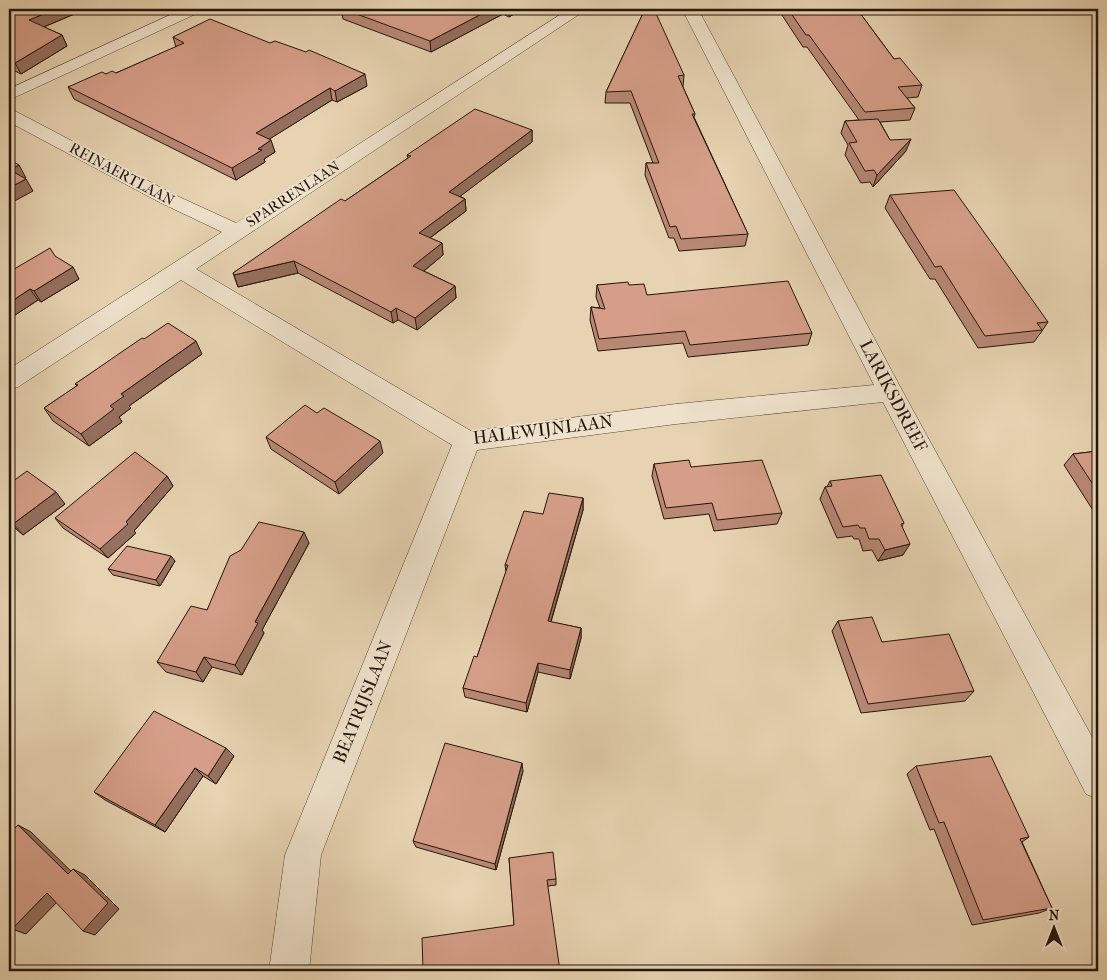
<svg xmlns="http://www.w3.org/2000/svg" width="1107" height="980" viewBox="0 0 1107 980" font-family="'IM FELL French Canon',serif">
	<rect width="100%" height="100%" fill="#e7d3b1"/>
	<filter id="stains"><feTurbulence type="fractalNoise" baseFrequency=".004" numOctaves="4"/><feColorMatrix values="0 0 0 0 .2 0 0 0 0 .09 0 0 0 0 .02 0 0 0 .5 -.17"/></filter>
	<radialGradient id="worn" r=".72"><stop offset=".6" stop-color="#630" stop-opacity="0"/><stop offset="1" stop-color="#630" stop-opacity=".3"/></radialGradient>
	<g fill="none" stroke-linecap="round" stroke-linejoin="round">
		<defs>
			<path id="street" d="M183,9H203L200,12L9,100V89Z
				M569,9H587L196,269L471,431L676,404L874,385L682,9H698L903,392L1098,748V799L1086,794L883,402L676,424L477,450L321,855L309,971H269L285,855L452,445L181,280L18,387L9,390V369L222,232L161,203L9,122V110L15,111L175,195L236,223Z"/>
		</defs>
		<!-- street casing -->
		<use href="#street" stroke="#544435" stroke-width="1"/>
		<!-- street -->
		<use href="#street" fill="#efe2cc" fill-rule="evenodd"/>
	</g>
	<!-- wall -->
	<path fill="#b88875" stroke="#23150c" d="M9,9H86L44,27L62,35L67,46L21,74L9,68Z
		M341,9H522L509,17L503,14L431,52L343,19Z
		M645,9L684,75L683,87L695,114L694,117L748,234L745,246L679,251L674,238H669L645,175L646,163H653L630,103H605L606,92Z
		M778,9H902L901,11L860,13L894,59L922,85L918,97L907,98L915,108L910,120L880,122L890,140L906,151L873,187L870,182L861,183L845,155L848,145L841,133L845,121L859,120L807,47H803Z
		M173,37L367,86L337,102L332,100L269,139L275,152L264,159L265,162L236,180L74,99L68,87L106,74L116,73L176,47Z
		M532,130V142L460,196L465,199L466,211L430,238L442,243L443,255L424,271L455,286L456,298L417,330L398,320L393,323L298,273L238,287L233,273L345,201L408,158L407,155Z
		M890,195L1048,322L1040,334L1039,335L1034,342L978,348L935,279H930L885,208Z
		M55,256L79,279L41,302L38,300L9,319Z
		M597,285H629L647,295L812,333L808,345L688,357L683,343L598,351L590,320L591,307L600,308L596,297Z
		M144,339L202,354L129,406L131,408L119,417L122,422L89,446L53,421L44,408L77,386L75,384Z
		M317,413L383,453L339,494L271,449L266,437Z
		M1098,451V518L1064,465L1073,454Z
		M654,464L691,467L782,513L777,524L714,531L709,514L664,519L652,476Z
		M167,476L173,486L134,531L136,533L108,558L63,528L55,518Z
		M830,481L904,523L902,526L903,555L878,561L872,550L863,551L859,539H854L852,536L837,538L820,499L825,487H827Z
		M9,484L65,504L23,535L9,523Z
		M583,498V510L551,622L581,628V638L570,679L538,672L527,712L465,697L463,688L477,657L506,572L505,565L543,514Z
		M309,543L262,630L264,633L242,675L212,667L203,682L166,672L157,662L207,610Z
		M175,561L160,586L113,575L108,569Z
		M838,621L882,642L974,691L965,701L861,713L832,631Z
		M234,756L216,784L203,776L165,832L105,800L94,792Z
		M916,766L1029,837L1022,842L1052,908L1039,913L972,925L934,829L930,830L907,774Z
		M523,771L496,870L416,847L413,841Z
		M509,858L556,879V885L548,886L514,925Z"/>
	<!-- shaded-wall -->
	<path fill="#966f5f" stroke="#23150c" d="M56,9H86L34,31L29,20Z
		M491,9H503V14L431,52L430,41Z
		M508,9H522L509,17Z
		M62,35L67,46L21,74L15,63Z
		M365,74L367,86L337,102L335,91Z
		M330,88L332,100L260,145L256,133Z
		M532,130V142L450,204L449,192Z
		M911,139L906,151L873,187L877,175Z
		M271,140L275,152L264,159L265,162L236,180L232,168L258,149Z
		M19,165L26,178L17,182L10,170Z
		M26,179L33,191L9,204V188Z
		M465,199L466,211L420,245L419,233Z
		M442,243L443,255L415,278L413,266Z
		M294,261L298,273L238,287L234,275Z
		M73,267L79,279L41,302L34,291Z
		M455,286L456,298L417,330L415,318Z
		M30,289L38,300L9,319V303Z
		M396,308L398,320L393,323L391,312Z
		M196,341L202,354L129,406L131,408L119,417L122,422L89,446L81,434L110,406L121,394Z
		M380,441L383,453L339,494L335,482Z
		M167,476L173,486L134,531L136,533L108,558L100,549L126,522Z
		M56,492L65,504L23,535L13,524Z
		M583,498V510L548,631V621Z
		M304,532L309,543L262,630L264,633L242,675L235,665L255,622Z
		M910,544L903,555L878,561L885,550Z
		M171,556L175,561L160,586L156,580Z
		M581,628V638L570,679V670Z
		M204,657L212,667L203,682L196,672Z
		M538,663V672L527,712L526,703Z
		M226,748L234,756L216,784L208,776Z
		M522,763L523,771L496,870L495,864Z
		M195,768L203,776L165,832L155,825Z
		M18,825L31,832L80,880L68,874Z
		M73,869L85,875L119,909L95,935L83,931Z
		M47,893L60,899L26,934L12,929Z"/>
	<!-- building -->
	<path fill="#d69e88" stroke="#23150c" d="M9,9H56L29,20L62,35L15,63L9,60Z
		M343,9H491L430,41Z
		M645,9H654L684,75L678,76L695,114H692L748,234L681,239L676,226L670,227L646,163H659L631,91L606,92Z
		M788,9H857L894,59L900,58L922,85L898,87L915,108L865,112L809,35H806Z
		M210,19L270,43L275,41L306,52L309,50L365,74L335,91L330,88L256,133L271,140L258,149L262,150L232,168L68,87L102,72L106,74L112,71L116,73L184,43L173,37Z
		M475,109L532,130L449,192L465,199L419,233L442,243L413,266L455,286L415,318L396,308L391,312L294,261L234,275L233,273L341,199L345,201L411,156L407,155Z
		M878,119L890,140L911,139L877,175L874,170L865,171L849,143L857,142L845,121Z
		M9,159L19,165L10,170L26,179L9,188Z
		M954,190L1048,322L1037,323L1042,330L985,336L941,266L935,267L890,195Z
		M50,248L55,256L73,267L34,291L30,289L9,303V272Z
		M788,281L812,333L690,345L685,331L599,339L591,307L605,309L597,285L628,282L629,285L644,284L647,295Z
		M168,323L196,341L121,394L124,396L110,406L114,409L81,434L44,408L78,385L75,384L142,338L144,339Z
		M305,405L317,413L324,408L380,441L335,482L266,437Z
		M1098,451V492L1073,454Z
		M135,452L167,476L126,522L128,524L100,549L55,518Z
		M689,460L691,467L762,460L782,513L717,520L712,503L666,508L654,464Z
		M27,471L56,492L13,524L9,520V484Z
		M881,475L904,523L901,524L910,544L885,550L879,539H869L865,528H860L858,525L843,527L825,487L832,486L830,481Z
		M549,493L583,498L548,621L581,628L570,670L538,663L526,703L463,688L474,656L477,657L508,565H505L524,511L543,514Z
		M259,522L304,532L255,622L258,623L235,665L204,657L196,672L157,662L191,606L207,610L230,556L241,550Z
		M127,546L171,556L156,580L108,569Z
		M872,617L882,642L949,634L974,691L868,704L838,621Z
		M154,711L226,748L208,776L195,768L155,825L94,792Z
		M445,743L522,763L495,864L413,841Z
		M991,756L1029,837L1020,839L1052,908L983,920L944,822L939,823L916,766Z
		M18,825L68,874L73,869L108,903L83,931L47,893L12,929L9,925V834Z
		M553,852L556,879L547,880L560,971H423L422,938L514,925L509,858Z"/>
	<g text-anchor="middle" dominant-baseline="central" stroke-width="4" stroke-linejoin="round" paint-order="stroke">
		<!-- far-street labels -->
		<g font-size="15" fill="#23150c" stroke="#efe2cc">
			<text transform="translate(122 174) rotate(28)">REINAERTLAAN</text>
			<text transform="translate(293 194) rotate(-33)">SPARRENLAAN</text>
		</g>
		<!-- street labels -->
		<g font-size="18" fill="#23150c" stroke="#efe2cc">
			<text transform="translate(893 396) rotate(62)">LARIKSDREEF</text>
			<text transform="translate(543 430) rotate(-7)">HALEWIJNLAAN</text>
			<text transform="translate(363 702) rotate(-68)">BEATRIJSLAAN</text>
		</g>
	</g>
	<!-- margin -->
	<rect width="1107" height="980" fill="none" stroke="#e7d3b1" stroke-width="30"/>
	<rect x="10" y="10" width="1087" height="960" fill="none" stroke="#23150c" stroke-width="2.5"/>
	<rect x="15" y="15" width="1077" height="950" fill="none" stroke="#23150c"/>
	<!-- north arrow -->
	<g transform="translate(1054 928)" stroke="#efe2cc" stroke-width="4" paint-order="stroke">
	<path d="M0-4L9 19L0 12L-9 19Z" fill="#23150c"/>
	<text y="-8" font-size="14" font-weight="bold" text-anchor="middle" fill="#23150c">N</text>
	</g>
	<rect width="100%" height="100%" filter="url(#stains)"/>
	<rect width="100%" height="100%" fill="url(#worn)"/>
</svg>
